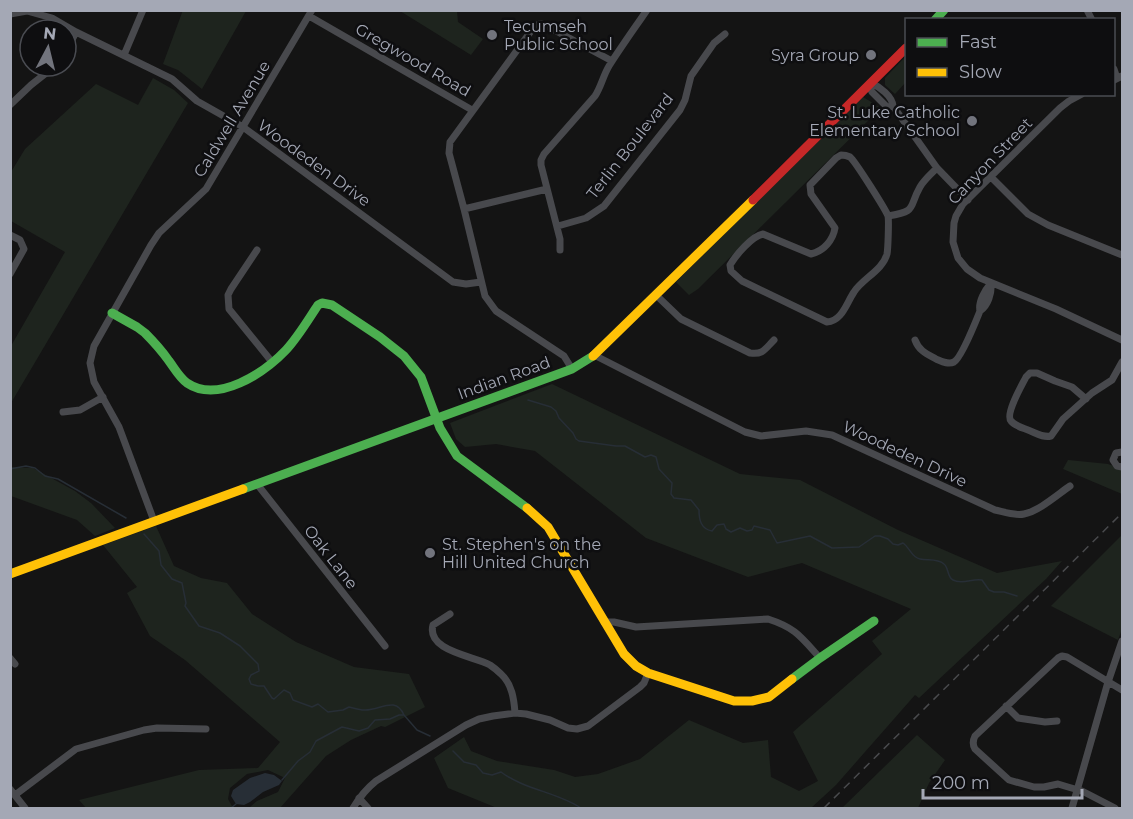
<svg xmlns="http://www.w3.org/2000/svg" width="1133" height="819" viewBox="0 0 1133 819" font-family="Montserrat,sans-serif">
	<rect width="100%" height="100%" fill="#141414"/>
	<!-- green -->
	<path fill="#1e241e" d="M183,10L246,11L202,89L178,70L163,64Z
		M400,11H457L458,22L483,39L471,55Z
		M906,56V82L895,94L885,85V78Z
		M153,78L174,90L188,103L11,403V346L65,252L11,221V172L25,149L96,84L138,105Z
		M863,97L881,108L698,289L689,295L676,282Z
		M552,384L740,474L800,480L898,530L997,573L1062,561L1046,579L919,698L915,695L836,785L811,808H497L448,788L434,758L464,737L471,751L497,761L554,770L575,777L598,774L640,759L689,720L743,743L768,740L771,777L799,791L818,781L793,732L882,654L872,641L911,609L802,563L748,577L646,538L535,451L496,444L465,447L456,439L450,423Z
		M1068,460L1108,464L1122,469V494L1063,469Z
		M10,467L33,468L75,491L91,503L115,528L95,536L77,520L11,496Z
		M156,526L174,566L201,578L227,583L252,614L296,642L354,667L409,674L425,707L385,727L381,726L351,740L326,756L280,808H244L250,807L257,801L278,792L285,778L268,770L247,774L230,788L228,799L233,808H240H86L79,800L199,770L258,768L280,742L185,660L150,636L127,593L137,587L103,545Z
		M1122,535V629L1118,640L1051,606Z
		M917,735L945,760L929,783L918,808H842Z"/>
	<!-- water -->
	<path fill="#272e36" d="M265,773L274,775L282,781L279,785L263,792L250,802L244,805L236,804L231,796L233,790L250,778Z"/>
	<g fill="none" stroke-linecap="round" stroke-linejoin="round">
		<!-- stream -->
		<path stroke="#272e36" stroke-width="1.5" d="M528,400L551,407L556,411L559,418L573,433L576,439L579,441L616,446H625L645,457L651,455L656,457L659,469L672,483L671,494L674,498L691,500L699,510C699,520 701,529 712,531L717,525L724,524L726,529L731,532L740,528L747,531L752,530L754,526L770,530L777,543L810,536L832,548L859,547L875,536H880L888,539L893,544L898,545L903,543C910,548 912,558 920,559C927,561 937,558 944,564C949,568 947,577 953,580C962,585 973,578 982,580L989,590L994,592H1004L1017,596
			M10,469L26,466L35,468L45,476L58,479L126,518
			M144,534L159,551L161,565L172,579L182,583L186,603L185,606L199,626L220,633L240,646L258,664L259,671L251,675L249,679L251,684L258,686H264L272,698L274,699L284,690L290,693L293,700L312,707L318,704L328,712L343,710L349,707C354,708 359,710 364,710C380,711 395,695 404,715
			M453,751L464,762L476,765L483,773L492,775L501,772C523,789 559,793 581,808
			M282,780L298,761L310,752L316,741L342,727L359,731L368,728L375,720L390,719L399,715H404L417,730L430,736
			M231,808L236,804"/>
		<!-- street -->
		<path stroke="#48494d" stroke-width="7" d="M1087,10L1092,20
			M10,14L27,11L52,18L76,32L172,79L197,101L243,127L453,282L466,284L481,282
			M309,16L472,110
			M66,51L76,32
			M124,55L143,10
			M1114,69L1117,78
			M1114,80L1122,76
			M871,83C880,87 892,96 893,106L937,168L968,200
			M871,83V90L872,92L887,107L893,106
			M1082,94L1069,101L1060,108L963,204L956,216L954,223L953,242L958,258L967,269L980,278L1056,309L1122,340
			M10,105L31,85L55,66
			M841,155C845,155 846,155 850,157C855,161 886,210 888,216C889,220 888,249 887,254C883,270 862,279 854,292C846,304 842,321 827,322L742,281L731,271L730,265C736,255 752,236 763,234L811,254C824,251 833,240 835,228L811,194L810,185L836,158Z
			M991,177L1028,214L1048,225L1122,255
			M464,209L547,189
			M888,216C918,211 908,208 920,187C924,180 931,174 937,168
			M558,226L586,218L604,206L680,110L685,100L691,76L714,43L725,34
			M10,235L20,240L24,249L10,274
			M257,250L231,289L228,295L229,309L272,362
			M560,250V239L541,165V160L544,154L595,96C601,87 603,76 609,66C621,47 634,29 647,10
			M656,295L681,319L750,353C763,355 765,349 774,340
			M980,311C978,302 985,290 991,283
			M915,340C919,351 927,354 936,359C941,361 948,365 954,362C961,358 976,321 980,311C988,306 992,293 991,283
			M594,355L745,432L761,436L806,431L832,435L995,510C1004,512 1015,516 1024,514C1039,511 1057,495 1070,486
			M572,369L564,356L496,311L485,296L464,209L449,153L450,142L534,27C538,24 540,23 545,25L612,61
			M1086,399L1072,387L1055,381L1037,373H1030L1026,377C1022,385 1005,414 1011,421C1015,426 1023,428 1028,430C1036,433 1043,438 1051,436L1063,419L1092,393L1112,380L1122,362
			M63,412L80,410L103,397
			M1122,452L1116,453L1113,460L1117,466L1122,467
			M257,484L385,646
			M154,521L119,427L94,382L90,363L94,346L151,245L159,233L206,189L312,10
			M450,614L433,625C426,651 474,656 490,665C493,667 498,671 501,674C512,684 514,699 515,713
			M604,622H614L636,627L768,619C796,628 801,637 820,658
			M10,658L15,664
			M1006,706L1018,718L1045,722L1057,721
			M10,789L25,808
			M15,795L76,749L144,730L157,728L206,729
			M359,798L368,808
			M353,808C359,798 366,789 376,781L466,725L479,719L493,716L515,713L526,714L550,720L568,728L577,729L588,726L640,687L644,683L648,673
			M1072,808L1108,682L1122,641
			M1115,808L1082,791L1068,787L1058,784L1044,787H1034L1009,780L975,749C972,744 973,740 975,736L1058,658L1062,656L1067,657L1122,690"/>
		<!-- fast -->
		<path stroke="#4caf50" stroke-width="9" d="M935,20L944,10
			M112,313L137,327L145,333C154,342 162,351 169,361C175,369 179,377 187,383C218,404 264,373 286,350C298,337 308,320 318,305L322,303L332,305L380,337L404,356L421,377L440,428L457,456L527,508
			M243,489L572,369L593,356
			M792,679L820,658L874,621"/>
		<!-- slow -->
		<path stroke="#ffc107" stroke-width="9" d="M593,356L753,200
			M527,508L548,527L624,654L636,666L648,673L734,701H752L769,697L792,679
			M10,574L243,489"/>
		<!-- jam -->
		<path stroke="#c62828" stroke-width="9" d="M753,200L906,48"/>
		<!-- rail -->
		<path stroke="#494a4d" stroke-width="1.5" stroke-dasharray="8 6" stroke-linecap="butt" d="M824,808L1122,513"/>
	</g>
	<!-- markers -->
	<g fill="#72747d" stroke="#0e0e10" stroke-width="2">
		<circle cx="492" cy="35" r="6"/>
		<circle cx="871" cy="55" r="6"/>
		<circle cx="972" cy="121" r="6"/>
		<circle cx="430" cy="553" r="6"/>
	</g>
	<g text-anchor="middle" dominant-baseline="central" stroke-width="5" stroke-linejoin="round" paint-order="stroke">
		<!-- poi labels -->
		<g font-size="16" fill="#a4a8b5" stroke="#0e0e10" text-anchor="start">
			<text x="504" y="26">Tecumseh<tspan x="504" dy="18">Public School</tspan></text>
			<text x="859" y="55" text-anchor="end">Syra Group</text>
			<text x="960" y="112" text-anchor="end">St. Luke Catholic<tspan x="960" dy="18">Elementary School</tspan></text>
			<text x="442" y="544">St. Stephen's on the<tspan x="442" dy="18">Hill United Church</tspan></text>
		</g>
		<!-- street labels -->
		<g font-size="16" fill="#a4a8b5" stroke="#0e0e10">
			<text transform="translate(413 60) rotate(30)">Gregwood Road</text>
			<text transform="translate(232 119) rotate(-59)">Caldwell Avenue</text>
			<text transform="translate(630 146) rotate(-52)">Terlin Boulevard</text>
			<text transform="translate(990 161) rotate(-46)">Canyon Street</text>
			<text transform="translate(314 163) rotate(36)">Woodeden Drive</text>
			<text transform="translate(504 378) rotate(-20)">Indian Road</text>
			<text transform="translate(905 454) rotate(25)">Woodeden Drive</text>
			<text transform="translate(331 557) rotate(52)">Oak Lane</text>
		</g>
	</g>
	<!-- border -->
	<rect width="1133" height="819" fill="none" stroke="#a4a8b5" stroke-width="24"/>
	<!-- legend -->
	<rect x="905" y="18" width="210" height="78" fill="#0e0e10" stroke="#4a4c52" stroke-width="1.5"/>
	<rect x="917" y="38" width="30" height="9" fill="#4caf50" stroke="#4a4c52" stroke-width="1.5"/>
	<text x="959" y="48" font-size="18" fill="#a4a8b5">Fast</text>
	<rect x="917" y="68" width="30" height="9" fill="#ffc107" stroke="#4a4c52" stroke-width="1.5"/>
	<text x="959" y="78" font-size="18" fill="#a4a8b5">Slow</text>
	<!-- north arrow -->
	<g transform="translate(48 48) rotate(7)"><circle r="28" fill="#0e0e10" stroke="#4a4c52" stroke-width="1.5"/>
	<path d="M0-4.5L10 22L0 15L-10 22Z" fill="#72747d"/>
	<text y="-9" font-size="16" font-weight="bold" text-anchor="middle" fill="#a4a8b5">N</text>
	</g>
	<!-- scale -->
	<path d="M923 789v9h159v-9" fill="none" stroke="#a4a8b5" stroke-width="3"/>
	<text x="932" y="789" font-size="18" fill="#a4a8b5" stroke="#0e0e10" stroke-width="4.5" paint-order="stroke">200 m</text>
</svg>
